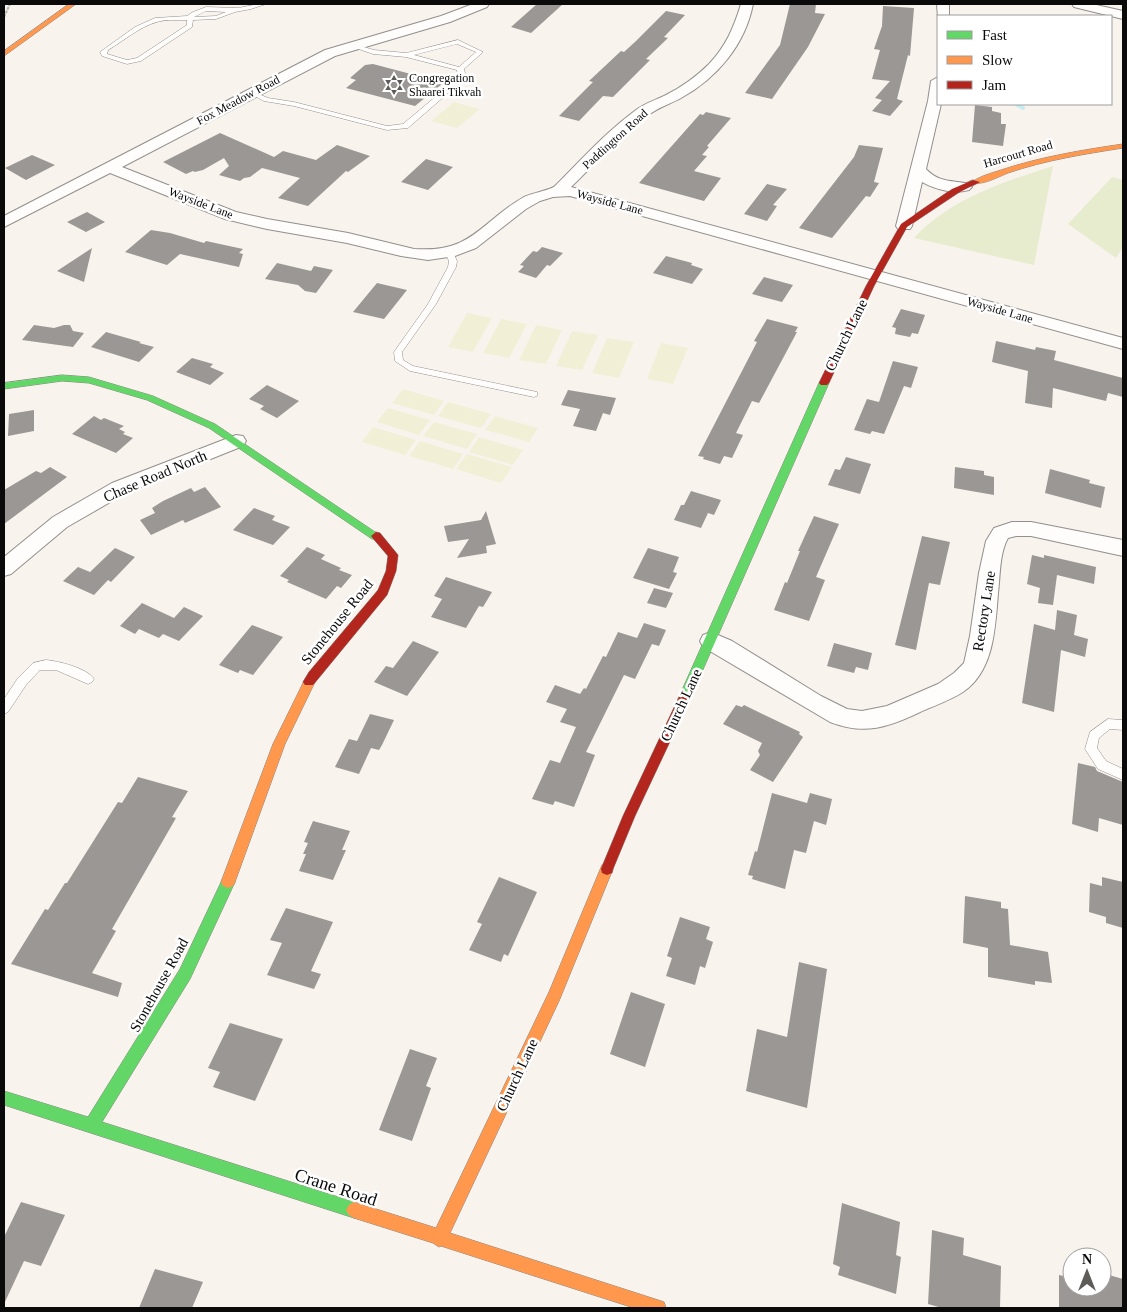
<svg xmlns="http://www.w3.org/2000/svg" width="1127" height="1312" viewBox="0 0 1127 1312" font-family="'Times New Roman',serif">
	<rect width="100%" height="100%" fill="#f9f3ed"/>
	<!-- green -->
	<path fill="#e8ecce" d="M1053,166L1034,265L914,238C950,199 1003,182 1053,166Z
		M1112,177L1123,180V247L1116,258L1068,224Z"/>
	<!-- pitch -->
	<path fill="#f1f0d7" d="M454,102L480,109L457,128L431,121Z
		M467,313L492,318L473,352L448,347Z
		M501,319L527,324L509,358L483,353Z
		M536,325L562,330L546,364L519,360Z
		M572,331L598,335L582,370L556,366Z
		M607,338L634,342L619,378L592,373Z
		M661,343L688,348L673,384L647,379Z
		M403,389L444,401L434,415L392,403Z
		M448,402L491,414L481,428L438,416Z
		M388,408L430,420L419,435L377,422Z
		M495,416L538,428L529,442L485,430Z
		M434,422L477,434L467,449L423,436Z
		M373,427L416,440L405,455L362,442Z
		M479,437L523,450L513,465L469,452Z
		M420,441L463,454L453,469L409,456Z
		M467,454L512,467L501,483L456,469Z"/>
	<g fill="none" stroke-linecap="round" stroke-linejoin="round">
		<!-- stream -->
		<path stroke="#c5edf1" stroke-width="4" d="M1016,104L1023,108"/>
	</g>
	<!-- building -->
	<path fill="#9b9794" d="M537,4H563L531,33L511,27Z
		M790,4H816L815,13L825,14L808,47L772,99L745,93L780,45Z
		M883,6L914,8L910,56L908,55L897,99L903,101L890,116L872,111L882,100L875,98L890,81L872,79L880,50L874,49L882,26Z
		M666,11L685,15L664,37L668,38L646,59L650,60L613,97L603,96L579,121L559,116L593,82L589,81L621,51L624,52L636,41Z
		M373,64L426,78L424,79L442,84L415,106L346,88L356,80L350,78L365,65Z
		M975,105L992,107V111L1001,113V124H1006L1003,146L972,142Z
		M706,112L731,118L707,146L709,147L702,155L707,156L694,171L721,178L704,201L639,183L700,114L703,115Z
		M220,133L274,157L283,151L316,160L337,145L370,156L348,172L346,171L308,206L278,198L300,178L262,168L250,177L244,178L240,181L219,175L229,166L224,158L203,170L195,172L193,171L186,174L163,162Z
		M859,145L883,148L874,182L879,183L870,197L866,196L832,238L799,228L854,157Z
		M32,155L55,165L26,180L5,168Z
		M426,159L453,167L428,190L401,182Z
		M767,184L787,189L773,205L777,206L767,221L744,214Z
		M87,212L105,222L86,232L67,222Z
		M151,230L170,233L204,243L206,241L243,249L239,253L243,254L239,267L180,254L167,265L125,252Z
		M542,247L563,253L550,266L547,265L536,278L518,272L524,266L520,265L533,251L537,252Z
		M92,248L84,282L57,271Z
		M666,256L692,263L691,265L703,269L692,284L653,273Z
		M277,263L311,271L314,266L333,270L316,293L305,291L298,285L265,279Z
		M764,277L793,285L782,302L752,294Z
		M377,283L407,290L384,319L353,312Z
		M901,309L925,315L918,334L912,333L910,337L895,334L896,328L892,327Z
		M767,319L798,327L795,332H797L759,403L752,401L736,433L743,435L732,458L724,456L720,464L703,459L704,457L698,456L757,342L754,341Z
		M34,325L54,328L64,325H70L73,331L84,333L73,347L22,340Z
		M106,332L141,342L139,343L154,347L139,362L91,347Z
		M996,341L1035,350L1036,347L1056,351L1054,360L1123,378V397L1108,393L1106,401L1053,388L1052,408L1025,403L1028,371L992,362Z
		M192,358L213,364L210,367L224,373L210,385L176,372Z
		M893,361L918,367L911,388L904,386L884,434L872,431L870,434L854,430L867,399L879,402Z
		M267,385L299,401L277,418L260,409L264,406L249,399Z
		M568,390L616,398L610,415L603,413L596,431L573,426L580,409L561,405Z
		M34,410V431L8,436L9,414Z
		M94,416L101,420L104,418L124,426L119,429L125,432L123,434L133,438L116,453L72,434Z
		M846,457L871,464L860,494L828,485L835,469L840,470Z
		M50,467L67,477L4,524V490L36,471L41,473Z
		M955,467L984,471V475L994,477V495L954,488Z
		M1050,469L1090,480L1089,483L1105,487L1101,508L1045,493Z
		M205,487L221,507L185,523L183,520L151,535L140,520L155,513L152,508L163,501L191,488L194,492Z
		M691,491L721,500L714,515L708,513L701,528L674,520L681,505H684Z
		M254,508L275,516L272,520L290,527L273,545L233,530Z
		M486,511L496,544L486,546L487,553L457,558L469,539L448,542L444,526L481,520Z
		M814,516L839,524L816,577L825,580L809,621L774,610L785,582L787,583L800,551H798Z
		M922,536L950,542L940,585L929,583L916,650L895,645Z
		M307,547L325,555L321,559L341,568L339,570L352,575L341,588L337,586L326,599L287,582L289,580L280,576Z
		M115,548L135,557L111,582L108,580L94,595L63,581L78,567L90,572Z
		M648,548L679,557L673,572L677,573L669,589L633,578Z
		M1032,555L1044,558V555L1096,567L1094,584L1057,575L1053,605L1038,603L1040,588L1027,584Z
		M446,577L492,592L483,607L479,606L466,628L431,617L442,599L434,596Z
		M654,588L673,593L666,608L647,603Z
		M142,603L174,618L184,607L203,616L179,641L163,634L159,638L139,629L135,634L120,626Z
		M1057,610L1077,615L1074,635L1088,639L1085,657L1061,650L1054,712L1022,703L1034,624L1055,630Z
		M644,623L666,630L659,646L652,644L635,679L624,675L586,752L595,755L574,807L555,801L553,805L532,799L550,760L560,763L576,727L560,722L567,709L546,702L555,685L580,694L584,688L586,689L603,656L606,657L618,632L637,638Z
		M252,625L283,637L253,675L240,670L238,673L219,665Z
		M413,641L439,652L407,696L374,682L386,666L393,668Z
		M834,643L872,653L868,670L856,667L854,673L827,666Z
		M736,705L742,707L744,705L800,732L799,734L803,737L773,782L750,770L760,755L758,751L762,743L723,724Z
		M370,714L394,720L382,745L379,750L371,748L359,774L335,767L349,739L357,741Z
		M1078,763L1095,767L1097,771L1123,782V825L1099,818L1098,832L1072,824Z
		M138,777L188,791L172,817L176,818L112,929L116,931L92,973L122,983L118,997L11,964L45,909L48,910L65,883H67L118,802L122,803Z
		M772,793L807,803L810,793L832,799L826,825L814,821L806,853L794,850L785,889L752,879L753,876L748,875L755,851L757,852Z
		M313,821L350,831L342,850H346L333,880L299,871L306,854H303L308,843L304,842Z
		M499,877L537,892L508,956L504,954L501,962L469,950L482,924L477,922Z
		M1102,877L1123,882V928L1106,923V917L1089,912L1090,883L1102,886Z
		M965,896L1001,902V908L1008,909L1010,945L1048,952L1052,983L1035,981V985L988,977V948L963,943Z
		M286,908L333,922L311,971L321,974L314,989L267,975L282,943L270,940Z
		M680,917L710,927L706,939L713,942L705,968L700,966L695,985L666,976L672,958L667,956Z
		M799,962L827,969L807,1108L746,1091L757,1029L787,1037Z
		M631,992L665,1004L645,1067L610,1054Z
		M230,1023L283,1039L255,1101L213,1087L220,1072L208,1068Z
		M410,1049L437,1058L426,1086L431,1088L412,1141L379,1130Z
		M21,1202L65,1215L41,1266L24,1261L4,1304V1237Z
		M842,1203L900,1222L896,1255L901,1257L896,1294L838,1275L840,1267L833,1264Z
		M932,1230L964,1238L963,1255L1001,1266L1000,1308H942L928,1304Z
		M155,1269L203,1282L192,1308H139Z
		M1102,1273L1123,1279V1308H1059V1275L1072,1278V1287H1103Z"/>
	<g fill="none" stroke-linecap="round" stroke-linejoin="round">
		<defs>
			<path id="lane" d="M258,4H266L251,9L235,12L216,19L193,20L192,27L141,61L127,64L102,56L100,52L135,27L155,18L187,16L193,12L206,7L238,8ZM206,11L226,12L216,16L194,17ZM167,20H187V25L137,58L127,60L107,54L108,50C127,39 144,22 167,20Z
				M458,40L483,52L464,69L465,73L463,80L408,128L387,130L294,106L264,101L249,93L252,91L268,98L294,102L387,126L403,124L458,78L457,70L406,57L373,54L347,45L350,43L374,50L406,53ZM457,44L476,52L459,67L414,55Z
				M446,250L453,252L457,261L456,267L436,304L402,352L403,360L413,366L537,392V396L534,397L410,371L395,361L394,352L428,304L448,267L449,261L445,252Z
				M46,660C58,661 87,668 94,679L92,682L88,684L56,670H40L26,685L8,712L4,714V699L18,678L33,663Z
				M1108,719L1123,720V730L1110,729L1099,738L1097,748L1106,761L1123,769V780L1098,769L1085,749L1090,732Z"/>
			<path id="street" d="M473,4H489L487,7L450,22L335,56L122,167L236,212L267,219L348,233L414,249C473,253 480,222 524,197C532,193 551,190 555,186C581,160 606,132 636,110C645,103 656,100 666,95C682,87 697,76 709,64C726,46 734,27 741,4H753C745,45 717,78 681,98C670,104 657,108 647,116C619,136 596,163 571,187L1123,338V349L570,196L553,197L540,201L526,209L476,248L455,256L428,260L401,256L347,243L267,229L225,219L110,173L4,227V216L325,50L441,16Z
				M937,4H949V16H938V18Z
				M1072,4H1092L1123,11V19L1074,7Z
				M938,77V104H941L926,169C939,183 952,180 969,184L972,187L969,190C954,194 936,190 922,182L912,226L910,229H898L896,226L928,101L931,81Z
				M236,435L243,436L246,441L243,446L126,493L67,527L11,574L4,576V557L53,517L112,483Z
				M1012,522H1031L1123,540V556L1031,536H1016L1008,538C1001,550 1000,569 999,583C995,620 997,669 963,692C949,701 933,706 918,713C886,728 864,735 830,722L703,647L700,641L703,635L711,632L732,641L821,696L847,709L862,711L887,706L938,684L954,673L964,663L970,636L979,573L986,541L994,528Z"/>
			<path id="fast" d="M62,375L89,377L153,396L215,424L381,536L380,539H372L209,428L147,400L89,383L62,381L4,389V383Z
				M824,380L829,383L690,699L688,702H680L678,699L819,383Z
				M228,876L233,878L235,882L190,979L102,1122L354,1202L359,1205L362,1210L359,1215L354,1218L4,1105V1091L88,1117L180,969L223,878Z"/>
			<path id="slow" d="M69,4H76L4,56V51Z
				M1123,144V148C1085,154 1046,160 1008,173C1000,176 980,187 972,182C980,176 992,173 1001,170C1040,157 1082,150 1123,144Z
				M309,677L313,679L315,682L285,744L235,882L233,886L228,888L223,886L221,882L273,744L305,679Z
				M607,863L612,865L613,869L559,1001L450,1233L658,1300L664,1302L666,1308H634L441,1246L439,1247L433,1243L354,1218L349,1215L346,1210L349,1205L354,1202L436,1228L549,992L602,865Z"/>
			<path id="jam" d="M973,180L980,182L958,193L907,227L874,286L829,383L827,385H821L819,383L866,286L901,224L952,189Z
				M376,532L380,533L398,555L396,571L387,595L313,685H305L303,682L309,672L378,590L386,571L388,556L371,536Z
				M684,694L688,696L690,699L635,816L613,869L612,873L607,875L602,873L601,869L623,816L678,699L680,696Z"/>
		</defs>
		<!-- lane casing -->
		<use href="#lane" stroke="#928f8c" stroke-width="1"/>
		<!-- street casing -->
		<use href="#street" stroke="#928f8c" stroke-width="2"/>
		<!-- fast casing -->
		<use href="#fast" stroke="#888683" stroke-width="1"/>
		<!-- slow casing -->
		<use href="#slow" stroke="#888683" stroke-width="1"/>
		<!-- jam casing -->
		<use href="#jam" stroke="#888683" stroke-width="1"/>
		<!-- path -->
		<path stroke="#b7b6b5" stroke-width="2" stroke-dasharray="3 1" stroke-linecap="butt" d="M4,17L10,4"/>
		<!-- lane -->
		<use href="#lane" fill="#fefdfc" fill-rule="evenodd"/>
		<!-- street -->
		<use href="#street" fill="#fefdfc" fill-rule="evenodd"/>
		<!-- fast -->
		<use href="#fast" fill="#63d668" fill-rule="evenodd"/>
		<!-- slow -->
		<use href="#slow" fill="#ff974d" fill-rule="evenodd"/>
		<!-- jam -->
		<use href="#jam" fill="#b3261e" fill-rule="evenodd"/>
	</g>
	<!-- icons -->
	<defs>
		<symbol id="synagogue-bare" viewBox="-9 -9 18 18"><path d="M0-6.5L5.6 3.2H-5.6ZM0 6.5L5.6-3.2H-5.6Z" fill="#5e5c59" stroke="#fff" stroke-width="2.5" paint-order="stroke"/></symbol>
	</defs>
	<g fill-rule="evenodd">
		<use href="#synagogue-bare" x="380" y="71" width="28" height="28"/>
	</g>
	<g text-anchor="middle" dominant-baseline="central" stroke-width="5" stroke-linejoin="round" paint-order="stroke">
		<!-- far-poi labels -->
		<g font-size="12" fill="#0a0a0a" stroke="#fff" text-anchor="start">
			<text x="409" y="78">Congregation<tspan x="409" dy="14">Shaarei Tikvah</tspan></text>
		</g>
		<!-- far-street labels -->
		<g font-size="12" fill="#0a0a0a" stroke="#fff">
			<text transform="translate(238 100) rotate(-28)">Fox Meadow Road</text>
			<text transform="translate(615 139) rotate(-42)">Paddington Road</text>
			<text transform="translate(1018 154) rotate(-16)">Harcourt Road</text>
			<text transform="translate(610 202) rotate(15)">Wayside Lane</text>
			<text transform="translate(201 203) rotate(21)">Wayside Lane</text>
			<text transform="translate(1000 310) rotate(16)">Wayside Lane</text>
		</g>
		<!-- street labels -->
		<g font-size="15" fill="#0a0a0a" stroke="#fff">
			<text transform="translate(846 335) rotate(-64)">Church Lane</text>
			<text transform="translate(155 476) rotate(-23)">Chase Road North</text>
			<text transform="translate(984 611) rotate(-81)">Rectory Lane</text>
			<text transform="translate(337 622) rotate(-51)">Stonehouse Road</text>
			<text transform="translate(681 705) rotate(-65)">Church Lane</text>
			<text transform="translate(159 985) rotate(-61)">Stonehouse Road</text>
			<text transform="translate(517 1075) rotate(-65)">Church Lane</text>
		</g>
		<!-- near-street labels -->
		<g font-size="18" fill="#0a0a0a" stroke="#fff">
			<text transform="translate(336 1187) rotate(18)">Crane Road</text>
		</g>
	</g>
	<!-- border -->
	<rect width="1127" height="1312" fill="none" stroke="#0a0a0a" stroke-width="10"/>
	<!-- legend -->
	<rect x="937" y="15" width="175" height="90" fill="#ffffff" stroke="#9d9d9d"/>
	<rect x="947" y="31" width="25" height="8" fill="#63d668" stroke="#9d9d9d"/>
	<text x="982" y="40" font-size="15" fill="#0a0a0a">Fast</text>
	<rect x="947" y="56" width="25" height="8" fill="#ff974d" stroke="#9d9d9d"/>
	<text x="982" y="65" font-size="15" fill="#0a0a0a">Slow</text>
	<rect x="947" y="81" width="25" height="8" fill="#b3261e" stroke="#9d9d9d"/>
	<text x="982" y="90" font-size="15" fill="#0a0a0a">Jam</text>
	<!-- north arrow -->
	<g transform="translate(1087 1272)"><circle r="24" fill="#ffffff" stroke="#9d9d9d"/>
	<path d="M0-4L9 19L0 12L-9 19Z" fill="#5e5c59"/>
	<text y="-8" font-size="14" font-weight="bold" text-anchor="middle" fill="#0a0a0a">N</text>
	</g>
</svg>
